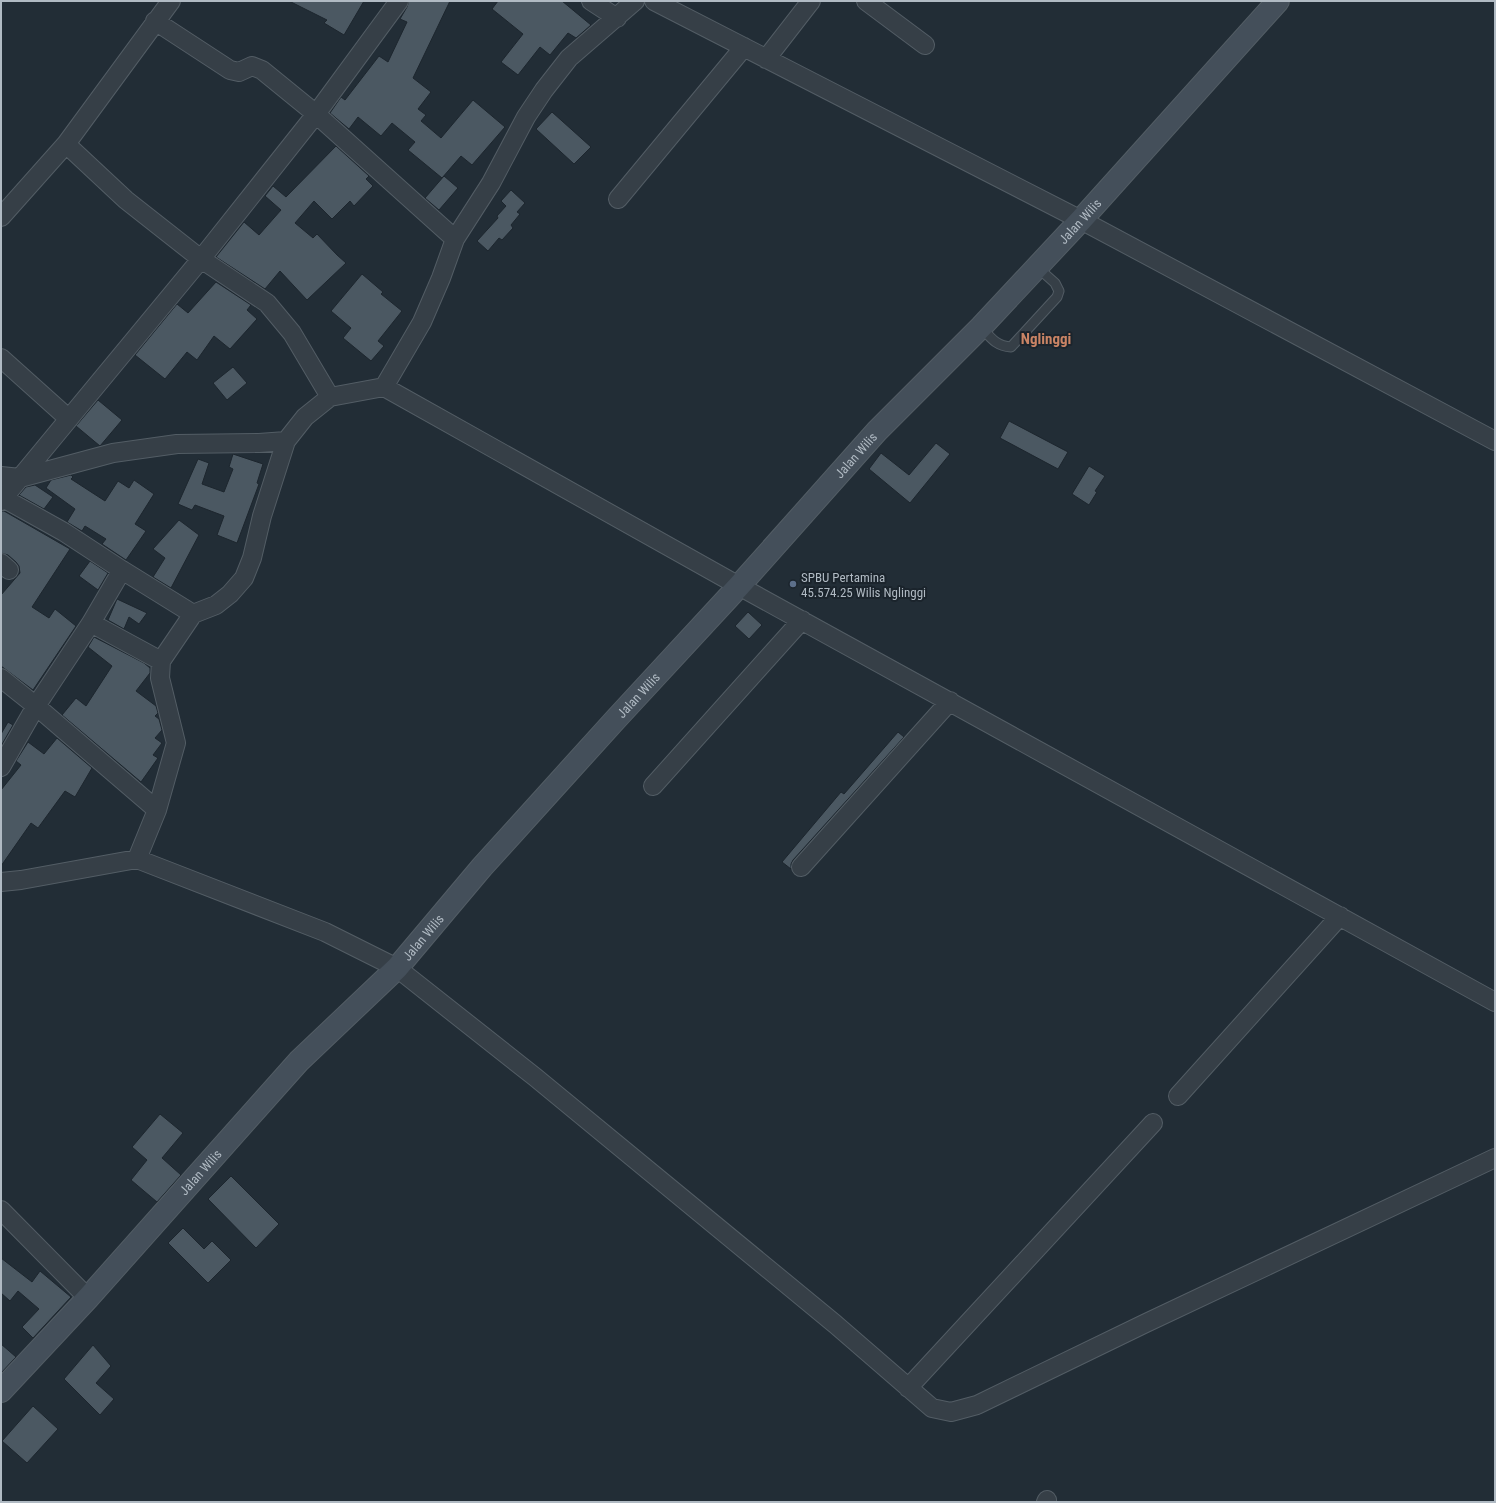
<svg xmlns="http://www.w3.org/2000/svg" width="1496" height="1503" viewBox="0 0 1496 1503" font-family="'Roboto Condensed',sans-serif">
	<rect width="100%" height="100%" fill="#222d36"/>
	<!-- building -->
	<path fill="#4b5862" stroke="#1d262e" d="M289,1H364L344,35L324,23L327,20Z
		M409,1H450L413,78L431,92L418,109L426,115L421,121L441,138L473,100L505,127L472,165L461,156L442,178L408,150L415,142L392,123L381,136L358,117L349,129L330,113L341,97L345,100L379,56L388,62L407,22L400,19L407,7Z
		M498,1H562L591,25L576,38L568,33L550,55L540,47L518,75L501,62L523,34L492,9Z
		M552,112L591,147L574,164L536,129Z
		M336,146L369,176L366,179L373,186L354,206L350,201L332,219L314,201L295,223L313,238L317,234L337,255L346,263L307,300L280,271L265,289L216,257L244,222L259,235L281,210L265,196L273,186L286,197Z
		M444,176L458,188L439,210L425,198Z
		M511,190L525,203L517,212L520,214L511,225L513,228L502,240L499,238L488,251L477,241L498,218L497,216L506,206L501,201Z
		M362,274L383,292L381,294L402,311L378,341L384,346L371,361L343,338L351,328L331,311Z
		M216,282L251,305L247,310L257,319L230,349L214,336L197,360L187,352L165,379L135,355L177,304L188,313Z
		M233,367L247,383L227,400L213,383Z
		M98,400L122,420L100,446L76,426Z
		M1009,421L1068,452L1058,469L1000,438Z
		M936,443L950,454L910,503L869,469L881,453L909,475Z
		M233,454L263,464L257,483L259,484L237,543L217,535L224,516L195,505L192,510L178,504L198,459L209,463L202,484L224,492L233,469L229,467Z
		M1089,466L1105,476L1095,491L1097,492L1089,505L1072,494Z
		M71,475L73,477L71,479L105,501L118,481L129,488L134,480L154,494L135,524L146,531L126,560L102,544L106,539L85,526L82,531L67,522L75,509L46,488L51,480Z
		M35,485L53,497L44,509L19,495L26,487Z
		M1,511H4L70,549L32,607L49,618L55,609L76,626L33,690L1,666V595L20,573L19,566L16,562L8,555L1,553Z
		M179,520L199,535L171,588L153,577L165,558L153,549Z
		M90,561L108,573L98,590L79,576Z
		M117,599L147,613L139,624L129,617L124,629L108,620Z
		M748,612L762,625L749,639L735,626Z
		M94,637L144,663L150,668V673L136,691L156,706L158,713L155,716L159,719L162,730L155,738L162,743L153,755L158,758L141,782L62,715L76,698L86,706L112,666L88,647Z
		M8,722L13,725L1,746V734Z
		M898,732L904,737L793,860L791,864V869L782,862L841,792L844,794Z
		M57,738L92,768L75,797L65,791L38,828L31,823L1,866V790L21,765L16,761L28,742L44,754Z
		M160,1114L183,1133L162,1158L181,1175L157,1202L131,1180L147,1160L132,1147Z
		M231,1176L279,1224L256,1248L208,1199Z
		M183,1228L204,1249L212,1241L231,1260L208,1283L168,1243Z
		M1,1258L32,1282L40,1271L71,1297L33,1338L22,1327L39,1309L18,1291L10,1301L1,1293Z
		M1,1344L16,1357L1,1373Z
		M93,1345L111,1366L96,1383L114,1399L100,1415L64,1379Z
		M33,1406L58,1429L27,1463L2,1441Z"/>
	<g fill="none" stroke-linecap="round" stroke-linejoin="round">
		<defs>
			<path id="service" d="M981,327C991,338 996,346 1011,347L1057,297L1059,291L1055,283L1037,267"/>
			<path id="minor" d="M591,1L617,18
				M654,1L1081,220L1495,441
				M866,1L925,45
				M155,21L230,70L239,72L252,66L262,70L316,114L455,239
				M766,59L811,1
				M66,144L126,200L201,259L267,303L292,333L330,397
				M618,199L744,47
				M1,217L66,144L171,1
				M1,358L69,419
				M384,387L739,586L1495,1002
				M1,476L20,478L113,453L177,444L259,443L286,441
				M3,498L64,532L122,570L193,614
				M1,501L201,259L316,114L399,1
				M1,563L9,570
				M91,623L161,661
				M1,678L36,706L157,810
				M1,767L36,706L91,623L122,570
				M653,786L802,620
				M137,859L157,810L176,743L160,678L161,661L193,614L216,605L230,594L244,578L252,558L262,516L286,441L305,417L330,397L384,387L422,322L441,278L455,239L491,183L526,117L544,90L569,58L635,1
				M801,867L950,701
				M1,882L21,880L137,859L325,932L397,968L535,1077L835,1324L932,1408L951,1412L977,1405L1146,1323L1495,1158
				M1178,1096L1340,916
				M1,1210L88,1298
				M908,1388L1153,1123
				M1046,1502L1047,1500"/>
			<g id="secondary">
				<path id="s1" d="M1,1391L88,1298L299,1061L397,968L482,867L616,719L739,586L877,431L981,327L1081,220L1278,1"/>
			</g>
		</defs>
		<!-- service casing -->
		<use href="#service" stroke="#535d65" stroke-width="11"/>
		<!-- minor casing -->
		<use href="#minor" stroke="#535d65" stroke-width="20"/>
		<!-- secondary casing -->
		<use href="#secondary" stroke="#535d65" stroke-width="24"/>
		<!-- service -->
		<use href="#service" stroke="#363f47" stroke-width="9"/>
		<!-- minor -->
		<use href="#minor" stroke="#363f47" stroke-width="18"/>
		<!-- secondary -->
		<use href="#secondary" stroke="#444f5a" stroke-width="22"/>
	</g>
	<!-- markers -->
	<circle fill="#5c6f8a" stroke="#1b242c" stroke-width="1.5" cx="793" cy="584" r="4"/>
	<g text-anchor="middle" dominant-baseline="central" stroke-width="4" stroke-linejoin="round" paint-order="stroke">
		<!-- street labels -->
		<g font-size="13" fill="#b0bac3" stroke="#1b242c">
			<text stroke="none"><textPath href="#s1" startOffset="1592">Jalan Wilis</textPath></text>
			<text stroke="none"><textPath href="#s1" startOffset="1268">Jalan Wilis</textPath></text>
			<text stroke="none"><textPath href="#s1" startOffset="944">Jalan Wilis</textPath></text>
			<text stroke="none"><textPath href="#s1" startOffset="620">Jalan Wilis</textPath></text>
			<text stroke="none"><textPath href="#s1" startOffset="296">Jalan Wilis</textPath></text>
		</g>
		<!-- poi labels -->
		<g font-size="13" fill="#b0bac3" stroke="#1b242c" text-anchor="start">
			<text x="801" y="577">SPBU Pertamina<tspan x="801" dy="15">45.574.25 Wilis Nglinggi</tspan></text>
		</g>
		<!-- quarter labels -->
		<g font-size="15" font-weight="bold" fill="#ca8465" stroke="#1b242c">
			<text x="1046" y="339">Nglinggi</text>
		</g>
	</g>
	<!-- border -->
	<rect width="1496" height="1503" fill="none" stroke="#b0bac3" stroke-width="4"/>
</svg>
